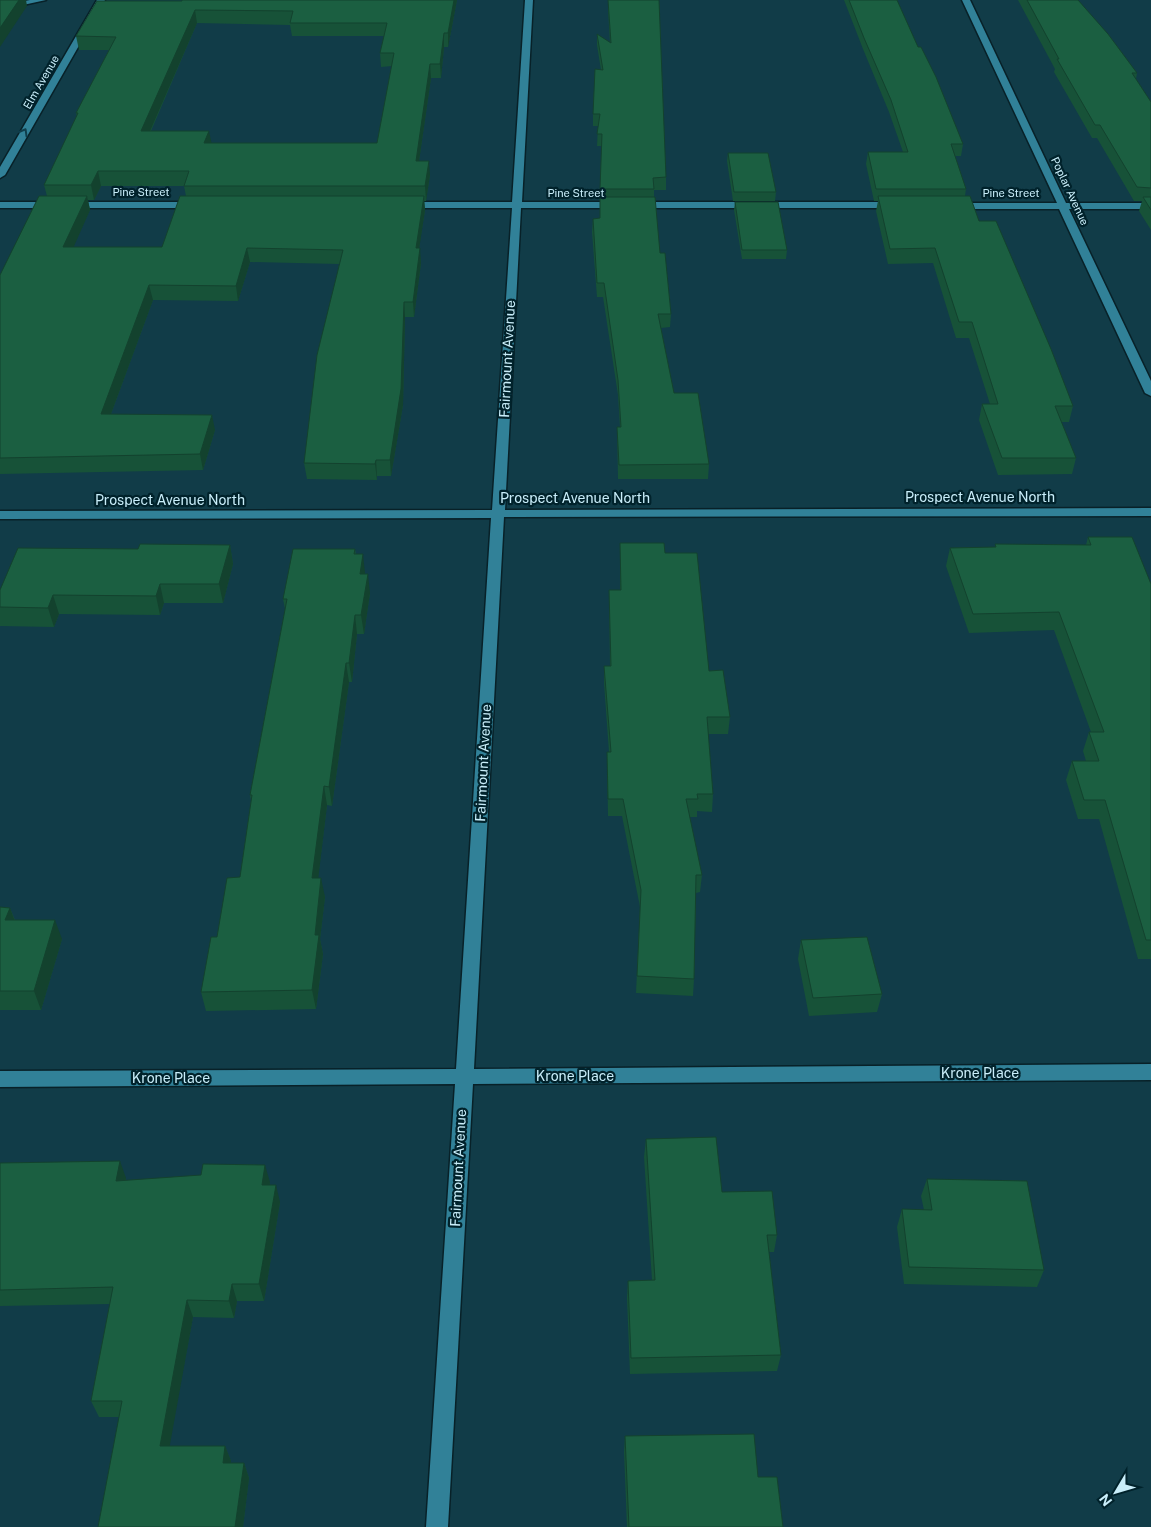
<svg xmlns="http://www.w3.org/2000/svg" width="1151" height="1527" viewBox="0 0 1151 1527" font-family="'Public Sans',sans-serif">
	<rect width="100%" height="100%" fill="#113c48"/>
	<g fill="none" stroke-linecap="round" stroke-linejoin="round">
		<defs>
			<path id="street" d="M30,0H46L0,10V6Z
				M97,0H105L5,175L0,178V167Z
				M525,0H533L522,202H897L902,205L897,208H521L505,510L1151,508V516L504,517L474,1069L1151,1064V1080L473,1084L448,1527H426L455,1084L0,1087V1071L456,1069L491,518L0,519V511L492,510L512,208H405L400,205L405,202H512Z
				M962,0H970L1066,203H1151V209H1069L1151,381V396L1145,393L1059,209H953L948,206L953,203H1057Z
				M0,202H197L202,205L197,208H0Z"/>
		</defs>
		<!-- street casing -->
		<use href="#street" stroke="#082128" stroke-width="3"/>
		<!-- street -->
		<use href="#street" fill="#318198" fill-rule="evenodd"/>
	</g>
	<!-- wall -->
	<path fill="#175238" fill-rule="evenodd" d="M182,0H457L448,47H444L441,78H431L419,161L430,175L426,201H424L425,210L419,248L421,263L414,317H405L403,405L391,476H377V480L307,479L304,463L339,264L250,262L238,301L153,300L111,414L215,430L203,470L0,474V275L47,196L44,185L77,116L76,113L109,50H79L76,36L182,1ZM197,23L290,25L292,36H384L380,53L381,67L392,66L377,143H211L151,131ZM101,186H184L186,196L162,247H73L90,210L88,200H94Z
		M608,0L666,177V190H654V197L660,253L671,314L670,327L661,328L674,393L709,464L708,479H618L617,427H620L618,395L603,297H597L592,232L593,219L600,218L602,146H597L598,126H593V114L601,70L597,45V34L610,43L608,10Z
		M844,0H897L918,47L963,144L961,156H955L966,189L965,196L979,221L1073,406L1069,422H1061L1076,458L1072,474L998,475L979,420L982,404H990L969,338H956L933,263L888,264L876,211L878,201H874L866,164L868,152H903L889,112L863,49Z
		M1018,0H1078L1137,73L1136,79L1151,102V230L1139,211L1142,201H1134L1097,138H1092L1054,72L1055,69Z
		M728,153L776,192L775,201H733L727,161Z
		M735,202L787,250L786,259H742L734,210Z
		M1088,537L1151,584V959H1138L1099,819H1078L1066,780L1072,761H1086L1083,751L1089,732H1091L1054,630L969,633L946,566L950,548L995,547V544L1086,545Z
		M620,543L665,553L709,671L730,717L728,734H708L713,794L712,812L697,811V817H689L702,875L700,892L696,893L694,979L693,996L636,993L640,907L622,816H608L607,752H609L604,683V666H610L609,590H620Z
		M230,545L233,564L223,603H164L160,615L59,614L54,627L0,626V590L138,549Z
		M355,549L356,554L365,574L370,593L364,634H357L352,682H349L332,806L327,805L318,878L325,897L320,939L323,954L316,1009L206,1011L201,992L217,937L240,877L251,801L250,795L285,609L283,599Z
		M0,907L10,908L15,920L62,939L41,1010H0Z
		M801,940L882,994L877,1012L809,1016L798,959Z
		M646,1139L722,1192L777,1235L774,1252H769L781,1355L777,1371L630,1374L627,1298L628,1281L652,1280L644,1157Z
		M0,1163L126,1178V1181L270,1182L269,1185L280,1202L264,1301H237L234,1318L193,1317L169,1446H225L231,1461L230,1463H244L249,1478L243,1527L119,1417H99L91,1401L110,1304L0,1306Z
		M927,1179L1044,1270L1037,1287L904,1284L897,1227L902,1209L924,1210L921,1196Z
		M625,1436L758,1477L783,1527H627L624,1452Z"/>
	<!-- shaded-wall -->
	<path fill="#13422e" d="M16,0H26L27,6L0,47V28Z
		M454,0H457L448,47V33Z
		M195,10L197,23L144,145L141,131Z
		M444,33V47L441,78L440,64Z
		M430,64L431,78L417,175L416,161Z
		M209,131L212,145L204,143Z
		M429,161L430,175L426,201L425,186Z
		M98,171L101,186L94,200L91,185Z
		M87,196L90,210L67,262L63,247Z
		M424,196L425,210L417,263L416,248Z
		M247,248L250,262L238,301L236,286Z
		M420,248L421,263L414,317L413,302Z
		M149,285L153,300L105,430L101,414Z
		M404,302L405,317L403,405L391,476L390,460Z
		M212,415L215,430L203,470L200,454Z
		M376,460L377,476V480L375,464Z
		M230,545L233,564L223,603L219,584Z
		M363,554L365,573L362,593L360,574Z
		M368,574L370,593L364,634L361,615Z
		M160,584L164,603L160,615L156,596Z
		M53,595L59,614L54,627L48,608Z
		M355,615L357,634L352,682L349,663Z
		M346,663L349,682L332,806L329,787Z
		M324,786L327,805L316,897L312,878Z
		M321,878L325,897L320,939L323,954L316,1009L312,990L315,935Z
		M10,908L17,927L5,920Z
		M55,920L62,939L41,1010L34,991Z
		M120,1161L126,1178L123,1198L116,1181Z
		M265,1165L270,1182L267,1202L262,1185Z
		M276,1185L280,1202L264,1301L259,1284Z
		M232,1284L237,1301L234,1318L229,1301Z
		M187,1300L193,1317L167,1461L160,1446Z
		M225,1446L231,1461L229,1478L223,1463Z
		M244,1463L249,1478L243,1527H235Z"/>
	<!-- building -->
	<path fill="#1b5f41" stroke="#13422e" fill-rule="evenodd" d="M0,0H19L0,28Z
		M182,0H454L448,33H444L440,64H430L416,161H429L425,186H184L189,171H98L91,185H44L78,113H76L116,37L76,36L97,1H182ZM195,10L293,11L290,23H387L380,53H394L377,143H204L209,131H141Z
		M608,0H659L666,177L653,178L654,189H600L602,134H597L600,114H593L595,69L603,70L597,34L611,43Z
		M849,0H897L918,47H921L936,77L963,144H951L966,189H876L868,152H908L891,100L864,38Z
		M1027,0H1078L1108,34L1137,73H1132L1151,102V188L1137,187L1100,125H1095L1057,59H1059Z
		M728,153H768L776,192H734Z
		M39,196H87L63,247H162L180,196H424L416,248H420L413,302H404L401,389L390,460H376L375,464L304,463L317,355L343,250L247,248L236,286L149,285L101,414L212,415L200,454L0,458V275Z
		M878,196H970L979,221H996L1051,349L1073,406H1055L1076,458H1002L982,404H998L972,322H959L935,248L890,249Z
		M600,197H655L660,253H665L671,314H658L674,393H698L709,464L619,465L617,427H621L618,380L604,283H597L593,219L600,218Z
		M1143,197H1151V210Z
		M735,202H778L787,250H742Z
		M1088,537H1132L1151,584V940H1146L1105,800H1084L1072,761H1099L1089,732H1104L1059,612L973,614L950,548L996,547L995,544L1091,545Z
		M620,543H664L665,553H697L709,671L723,670L730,717H707L713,794H697L698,799H686L702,875H696L694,979L637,976L641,890L623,799H608L607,752H611L604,666H611L609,590H621Z
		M140,544L230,545L219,584H160L156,596L53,595L48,608L0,607V590L18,548L138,549Z
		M293,549H355L354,554H363L360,574H368L361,615H355L349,663H346L329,787L324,786L312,878H321L315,935H319L312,990L201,992L211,937H217L227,878L240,877L252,795H250L287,599H283Z
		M0,907L10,908L5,920H55L34,991H0Z
		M867,937L882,994L813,998L801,940Z
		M716,1137L722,1192L772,1191L777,1235H767L781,1355L631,1358L628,1281L655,1280L646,1139Z
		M120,1161L116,1181L201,1175L203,1164L265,1165L262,1185H276L259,1284H232L229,1301L187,1300L160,1446H225L223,1463H244L235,1527H98L122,1401H91L113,1287L0,1290V1163Z
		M927,1179L1027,1181L1044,1270L909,1267L902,1209L932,1210Z
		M754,1434L758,1477H777L783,1527H629L625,1436Z"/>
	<!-- one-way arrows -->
	<defs><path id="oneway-chevron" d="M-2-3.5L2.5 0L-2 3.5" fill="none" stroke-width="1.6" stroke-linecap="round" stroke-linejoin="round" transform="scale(1.25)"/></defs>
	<use stroke="#0f3e4c" href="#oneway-chevron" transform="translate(24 132) rotate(-60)"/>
	<g text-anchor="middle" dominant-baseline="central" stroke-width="4.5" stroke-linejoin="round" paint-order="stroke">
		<!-- far-street labels -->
		<g font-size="11" fill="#c9eefa" stroke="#00222b">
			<text transform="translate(41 82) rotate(-60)">Elm Avenue</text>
			<text transform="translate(1070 191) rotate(65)">Poplar Avenue</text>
			<text x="141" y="192">Pine Street</text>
			<text x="576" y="193">Pine Street</text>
			<text x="1011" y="193">Pine Street</text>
		</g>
		<!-- street labels -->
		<g font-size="14" fill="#c9eefa" stroke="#00222b">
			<text transform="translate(507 359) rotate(-87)">Fairmount Avenue</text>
			<text x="980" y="497">Prospect Avenue North</text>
			<text x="575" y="498">Prospect Avenue North</text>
			<text x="170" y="500">Prospect Avenue North</text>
			<text transform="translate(483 763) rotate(-87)">Fairmount Avenue</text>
			<text x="980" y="1073">Krone Place</text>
			<text x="575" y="1076">Krone Place</text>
			<text x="171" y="1078">Krone Place</text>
			<text transform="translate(458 1168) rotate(-87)">Fairmount Avenue</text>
		</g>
	</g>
	<!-- north arrow -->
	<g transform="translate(1116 1492) rotate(232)" stroke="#00222b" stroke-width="4" paint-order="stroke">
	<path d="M0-4L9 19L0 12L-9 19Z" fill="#c9eefa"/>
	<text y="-8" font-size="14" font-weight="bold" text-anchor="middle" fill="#c9eefa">N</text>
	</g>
</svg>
